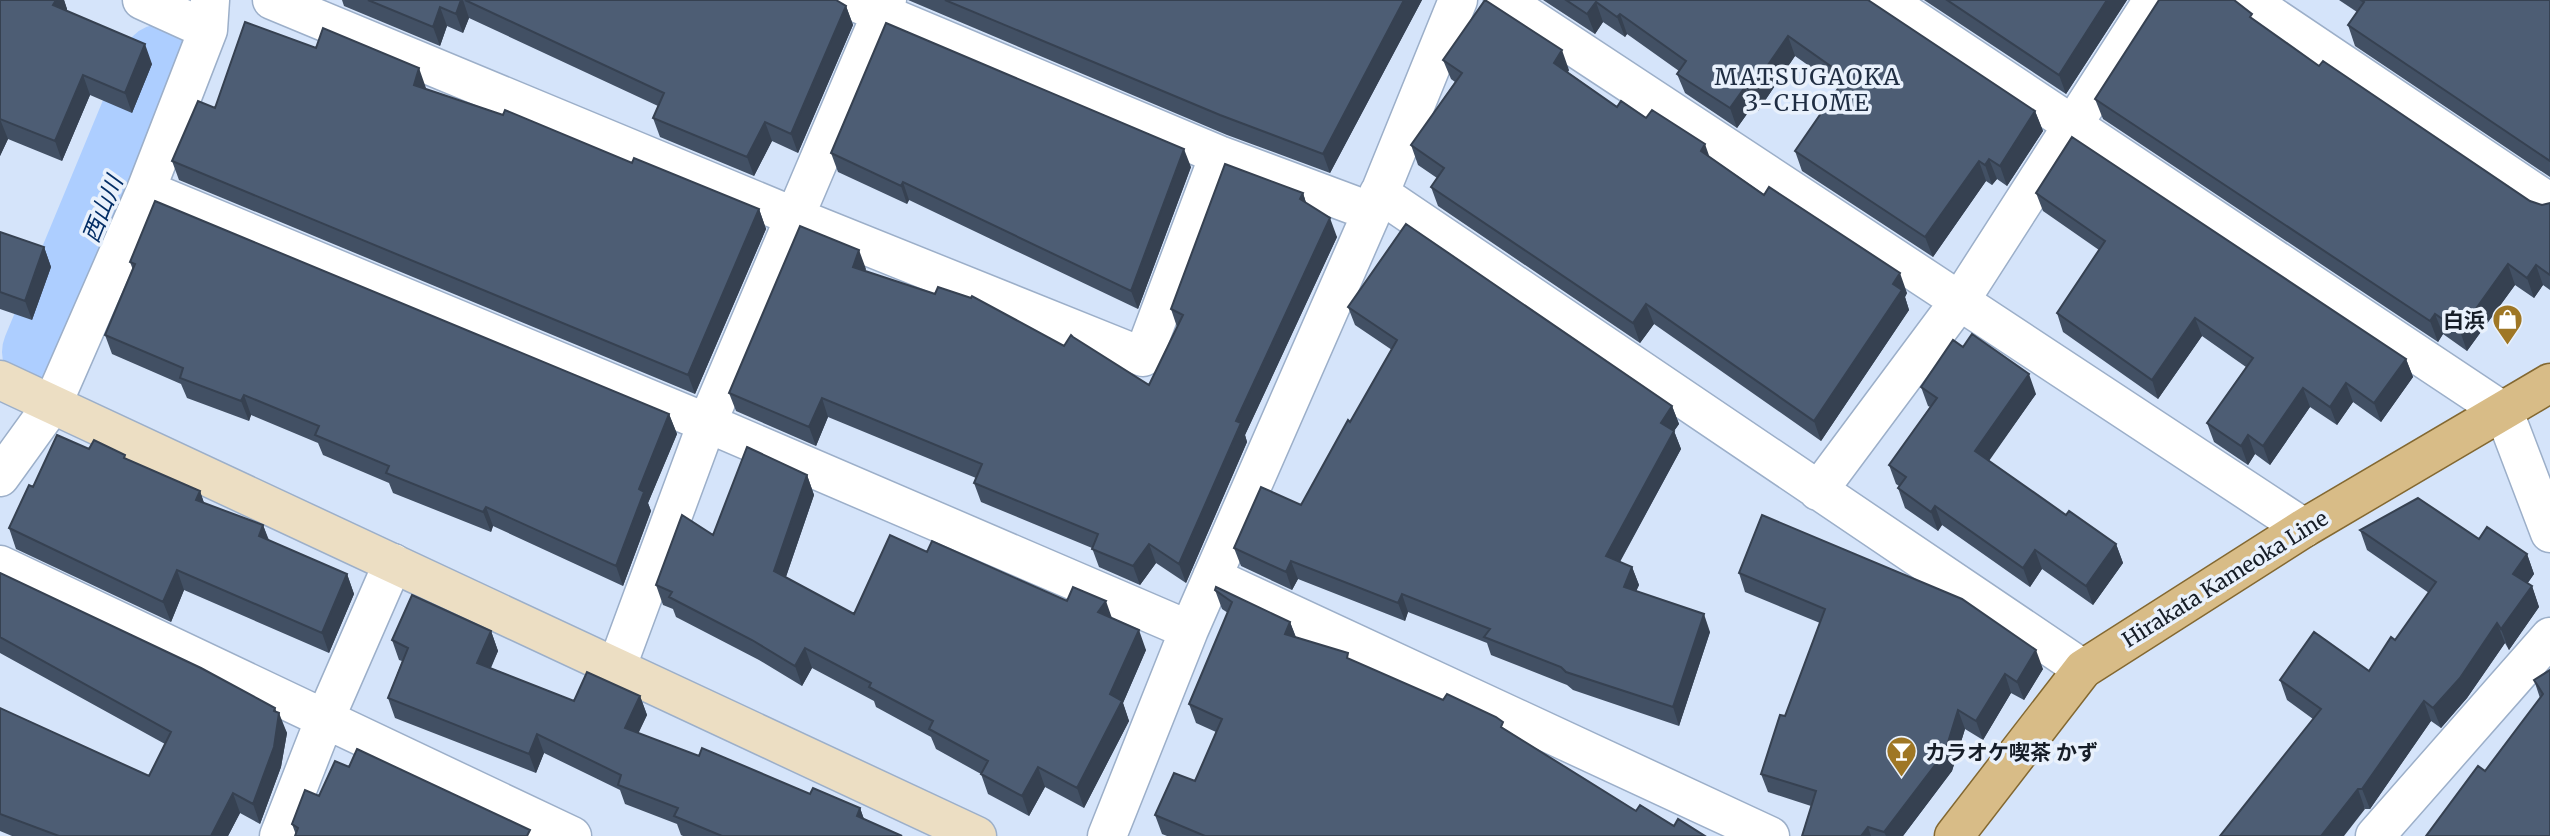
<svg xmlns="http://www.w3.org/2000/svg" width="2550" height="836" viewBox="0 0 2550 836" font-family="Merriweather,'Noto Sans JP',serif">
	<rect width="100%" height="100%" fill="#d5e4fa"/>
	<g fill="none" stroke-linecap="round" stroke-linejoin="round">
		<!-- river -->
		<path stroke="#adceff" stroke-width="82" d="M43,352L162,65"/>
		<defs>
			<path id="street" d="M142,0L208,30
				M272,0L795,217L1143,357L1219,155
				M850,0L1219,155L1372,212
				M1503,0L2304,528
				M1885,0L2504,412L2550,533
				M2248,0L2550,203
				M146,190L707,423L1189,630
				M1379,193L2083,669
				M0,477L52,405L146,190L208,30L210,0
				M1818,491L1961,299L2153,0
				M0,565L572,836
				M1212,577L1770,836
				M616,669L707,423L887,0
				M279,836L324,721L393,563
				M1107,836L1189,630L1372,212L1458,0
				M2375,836L2550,637"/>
			<path id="secondary" d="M0,380L977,836"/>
			<path id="primary" d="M1954,836L2083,669L2304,528L2550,383"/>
		</defs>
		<!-- street casing -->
		<use href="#street" stroke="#9cafc9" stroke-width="41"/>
		<!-- secondary casing -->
		<use href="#secondary" stroke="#9cafc9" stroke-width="41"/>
		<!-- primary casing -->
		<use href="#primary" stroke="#836831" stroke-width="41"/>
		<!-- street -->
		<use href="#street" stroke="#fff" stroke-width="38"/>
		<!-- secondary -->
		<use href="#secondary" stroke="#ecdec3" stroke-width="38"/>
		<!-- primary -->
		<use href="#primary" stroke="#d8bc87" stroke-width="38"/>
	</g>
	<!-- wall -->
	<path fill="#425064" d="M0,0H64L67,9V11L152,64L132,113L90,95L62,161L8,139L0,156Z
		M342,0H836L846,6L853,25L798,153L772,141L754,176L660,137L653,118L658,106L469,18L463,33L447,26L440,46L344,6Z
		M908,0H1422L1330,173L1227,135Z
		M1543,0H1868L2035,111L2043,131L2007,186L1997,179L1992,185L1986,181L1933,257L1802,171L1795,151L1839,87L1795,56L1758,111L1752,107L1737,128L1685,93L1677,74L1679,71L1627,34L1625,37L1603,22L1595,34Z
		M1924,0H2127L2066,94Z
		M2339,0H2550V177L2355,46L2348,25L2357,12Z
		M2255,21L2319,66L2530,201L2542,205L2550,203V290L2543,285L2534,298L2515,285L2467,351L2443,334L2438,342L2103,119L2095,99Z
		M1443,60L1569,70L1568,72L1617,107L1646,118L1710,157L1907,293L1905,297L1909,310L1821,441L1654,324L1640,343L1438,206L1431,187L1437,178L1418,165L1411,145L1455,82L1451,79Z
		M426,88V89L759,209L766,229L695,394L179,180L172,161L215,108Z
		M831,153L1191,167L1138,309L909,200L907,204L838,172Z
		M1303,193L1306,203L1337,237L1245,435L1247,442L1186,583L1156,563L1140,585L1099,567L1092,548L981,502L974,483L976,478L828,417L816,446L736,411L729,393L866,269L865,271L1064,346L1149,385L1177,327L1171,309Z
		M2036,193L2406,359L2413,377L2381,422L2353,402L2337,425L2310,407L2270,465L2255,454L2248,465L2214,442L2207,423L2246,367L2202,336L2158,399L2063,332L2057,313L2099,250L2043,211Z
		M0,232L44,247L51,267L32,320L0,309Z
		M130,262L669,414L677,434L648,503L651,511L623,586L493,526L491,532L393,493L389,483L323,455L318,443L251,415L249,421L187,398L181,384L112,354L105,335L133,270Z
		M1348,307L1672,406L1679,424L1674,431L1681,449L1620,562L1632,567L1639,585L1636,591L1710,632L1679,726L1573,690L1567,685L1491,655L1487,643L1408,612L1405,621L1298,579L1292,590L1241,566L1234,548L1301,505L1392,350L1355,325Z
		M1921,387L2036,394L1988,461L2066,515L2116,544L2123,563L2093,605L2042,569L2030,587L1942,525L1938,531L1905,508L1898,488L1899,486L1896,484L1889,465L1930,407L1928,406Z
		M89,449L127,459L200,491L204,503L263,525L269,540L347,574L354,594L329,653L184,590L171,622L16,549L9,528L33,487Z
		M807,475L814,495L786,577L854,614L927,552L1067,601L1112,619L1146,650L1123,703L1129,721L1084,808L1045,787L1029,816L988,794L981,774L936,749L931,737L876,707L874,701L812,668L802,686L759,660L676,617L673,609L663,605L656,585L713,535Z
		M2360,530L2479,539L2527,554L2534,574L2527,584L2532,586L2539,607L2509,650L2505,643L2467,698L2441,728L2431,721L2370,809H2365L2313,719L2287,700L2280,680L2369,671L2395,640L2429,593L2367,550Z
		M0,573L276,712L287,733L281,767L260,824L240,813L228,836H12L0,831V708L149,776L165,744L0,653Z
		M1739,573L2043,669L2024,700L2011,693L1983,740L1965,729L1952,771L1903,836H1802L1811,806L1768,792L1761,774L1785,716L1820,623L1745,592Z
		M1215,590L1290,622L1296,637L1350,659L1506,730L1636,811L1674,826L1705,836H1167L1162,834L1155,815L1195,781L1216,732L1196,723L1189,704L1228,613L1222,609Z
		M491,631L498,651L491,668L574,701L640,696L647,715L638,733L699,756L810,794L860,808L864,819L902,836H683L681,835L677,824L625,804L620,790L544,753L536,773L395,718L388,698L402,661L399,660L392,640Z
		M2550,670V836L2485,771L2540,698L2534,680Z
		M349,767L296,835L292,824Z"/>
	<!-- shaded-wall -->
	<path fill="#364151" d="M56,0H64L67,9L61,25L53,5Z
		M461,0H463L469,18L463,33L456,14Z
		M1404,0H1422L1330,173L1323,154Z
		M2107,0H2127L2066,94L2059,75Z
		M1596,2L1603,22L1595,34L1587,14Z
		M846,6L853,25L798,153L791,134Z
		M440,7L447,26L440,46L433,27Z
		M1620,14L1627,34L1625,37L1617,17Z
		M1788,36L1795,56L1758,111L1750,91Z
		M145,44L152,64L132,113L125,93Z
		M1562,50L1569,70L1561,82L1554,63Z
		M419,68L426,88L421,104L414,85Z
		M83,75L90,95L62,161L55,141Z
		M1745,87L1752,107L1737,128L1730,108Z
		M2035,111L2043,131L2007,186L2000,166Z
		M0,119L8,139L0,156Z
		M765,122L772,141L754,176L747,157Z
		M1705,144L1712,164L1701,151Z
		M1184,149L1191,167L1138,309L1131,291Z
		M1989,159L1997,179L1992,185L1985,165Z
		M1979,161L1986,181L1933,257L1925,237Z
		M903,182L909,200L907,204L901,186Z
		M1303,193L1309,212L1300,199Z
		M759,209L766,229L695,394L688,375Z
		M1330,218L1337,237L1245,435L1247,442L1186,583L1179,564L1236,421Z
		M44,247L51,267L32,320L25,301Z
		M859,250L866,269L860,286L853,267Z
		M2508,264L2515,285L2467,351L2460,331Z
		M2536,265L2543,285L2534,298L2527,278Z
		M1900,273L1907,293L1905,297L1909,310L1821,441L1814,421L1893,284Z
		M1646,304L1654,324L1640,343L1633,323Z
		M2435,314L2443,334L2438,342L2430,321Z
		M2195,318L2202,336L2158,399L2152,380Z
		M2406,359L2413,377L2381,422L2374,403Z
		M2029,374L2036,394L1982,471L1975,451Z
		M2346,383L2353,402L2337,425L2330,407Z
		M2303,388L2310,407L2270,465L2263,446Z
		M244,395L251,415L249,421L241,401Z
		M822,398L828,417L816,446L809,427Z
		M1672,406L1679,424L1674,431L1681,449L1613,574L1606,556L1661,423Z
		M669,414L677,434L648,503L651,511L623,586L616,566L639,489Z
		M2248,435L2255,454L2248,465L2241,446Z
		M807,475L814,495L781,591L774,571Z
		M200,491L207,512L196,500Z
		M1935,506L1942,525L1938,531L1931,512Z
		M486,507L493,526L491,532L483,512Z
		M263,525L270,545L259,536Z
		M1149,544L1156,563L1140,585L1133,566Z
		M2116,544L2123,563L2093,605L2086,586Z
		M2035,550L2042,569L2030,587L2023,568Z
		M2527,554L2534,574L2520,594L2513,574Z
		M1291,561L1298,579L1292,590L1286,572Z
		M1632,567L1639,585L1630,605L1624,587Z
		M177,570L184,590L171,622L163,602Z
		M347,574L354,594L329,653L322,633Z
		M2532,586L2539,607L2509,650L2501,629Z
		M1402,594L1408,612L1405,621L1398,603Z
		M1106,601L1113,621L1098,612Z
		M1704,614L1710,632L1679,726L1673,707Z
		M1290,622L1297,641L1285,634Z
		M2497,623L2505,643L2467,698L2441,728L2433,708Z
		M1139,630L1146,650L1123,703L1129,721L1084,808L1077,788L1110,694Z
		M491,631L498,651L484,682L477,663Z
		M805,648L812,668L802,686L795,666Z
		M2036,650L2043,669L2024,700L2017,682Z
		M2005,674L2011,693L1983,740L1976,721Z
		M640,696L647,715L632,747L625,728Z
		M2424,701L2431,721L2370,809L2362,789Z
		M275,708L279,719V713L287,733L281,767L260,824L253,804Z
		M1958,710L1965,729L1952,771L1903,836H1886L1884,832Z
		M537,734L544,753L536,773L529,754Z
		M1038,767L1045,787L1029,816L1022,796Z
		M2358,789L2365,809L2344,836H2321Z
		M233,793L240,813L228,836H211Z
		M860,808L867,828L857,816Z
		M1868,827L1871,836H1861Z"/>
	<!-- building -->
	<path fill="#4d5d74" stroke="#364151" stroke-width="2" d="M0,0H56L53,5L145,44L125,93L83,75L55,141L0,119V120Z
		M368,0H461L456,14L440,7L433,27Z
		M465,0H836L846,6L791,134L765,122L747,157L653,118L664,93Z
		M945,0H1404L1323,154L1220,115Z
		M1485,0L1562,50L1554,63L1617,107L1621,101L1646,118L1652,110L1705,144L1701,151L1764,195L1769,187L1900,273L1893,284L1902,290L1814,421L1646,304L1633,323L1431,187L1444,168L1411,145L1462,73L1443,60Z
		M1566,0H1868L2035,111L2000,166L1989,159L1985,165L1979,161L1925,237L1795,151L1846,77L1788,36L1750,91L1745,87L1730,108L1677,74L1686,61L1620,14L1617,17L1596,2L1587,14Z
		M1947,0H2107L2059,75Z
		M2159,0H2234L2252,14L2250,17L2319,66L2323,61L2530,201L2542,205L2550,203V275L2536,265L2527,278L2508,264L2460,331L2435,314L2430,321L2095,99Z
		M2361,0H2550V161L2348,25L2364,2Z
		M245,22L316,48L323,28L419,68L414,85L503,115L505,110L632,163L634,158L759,209L688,375L172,161L198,101L215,108Z
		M886,23L1184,149L1131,291L903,182L901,186L831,153Z
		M2072,137L2406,359L2374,403L2346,383L2330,407L2303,388L2263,446L2248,435L2241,446L2207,423L2253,358L2195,318L2152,380L2057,313L2105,241L2036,193Z
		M1225,164L1303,193L1300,199L1330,218L1236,421L1241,423L1179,564L1149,544L1133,566L1092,549L1098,534L974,483L982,464L822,398L809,427L729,393L800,226L859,250L853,267L935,294L938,287L971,298L972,296L1064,346L1071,335L1073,337L1149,385L1183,315L1171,309Z
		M155,201L669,414L639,489L644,492L616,566L486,507L483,512L386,473L389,466L315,435L319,426L244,395L241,401L180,378L183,368L105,335L135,264L130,262Z
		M1406,224L1672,406L1661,423L1674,431L1606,556L1632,567L1624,587L1704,614L1673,707L1566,672L1561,667L1484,637L1490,629L1402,594L1398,603L1291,561L1286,572L1234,548L1261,487L1301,505L1348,420L1350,422L1397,340L1348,307Z
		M0,232L44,247L25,301L0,292Z
		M1972,334L2029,374L1975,451L2066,515L2069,511L2116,544L2086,586L2035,550L2023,568L1935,506L1931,512L1898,488L1906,477L1889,465L1937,398L1921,387L1953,340L1963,347Z
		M57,435L89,449L94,440L125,455L124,458L200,491L196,500L263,525L259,536L347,574L322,633L177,570L163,602L9,528L29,485L33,487Z
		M747,447L807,475L774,571L854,614L890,535L927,552L932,541L1067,601L1073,587L1106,601L1098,612L1139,630L1110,694L1122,701L1077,788L1038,767L1022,796L981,774L988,761L929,729L933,721L869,687L871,683L805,648L795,666L752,640L669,597L672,592L656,585L682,515L713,535Z
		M2418,498L2479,539L2487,527L2527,554L2513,574L2532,586L2501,629L2497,623L2460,678L2433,708L2424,701L2362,789H2358L2321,836H2220L2321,709L2280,680L2314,632L2369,671L2391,637L2395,640L2436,582L2360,530Z
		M1762,515L1962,599L2036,650L2017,682L2005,674L1976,721L1958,710L1945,752L1884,832L1868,827L1861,836H1802L1816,791L1761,774L1780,715L1785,716L1825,609L1739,573Z
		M0,573L201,668L275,708L274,711L279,713L274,747L253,804L233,793L211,836H59L0,814V708L149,776L171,732L0,637Z
		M1216,587L1290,622L1285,634L1348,653L1347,658L1443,700L1447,694L1496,717L1503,722L1501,727L1636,811L1640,805L1674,826L1678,819L1705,836H1205L1155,815L1174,773L1195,781L1222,719L1189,704L1232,602L1215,590Z
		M412,595L491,631L477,663L574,701L587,672L640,696L625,728L699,756L702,748L810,794L813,788L860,808L857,816L902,836H722L674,816L678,808L618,785L621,775L537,734L529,754L388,698L408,648L392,640Z
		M2550,670V836H2426L2478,766L2485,771L2543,694L2534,680Z
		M357,749L530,830L527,836H295L298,828L292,824L305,790L319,796L335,761L349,767Z"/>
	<!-- icons -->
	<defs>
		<symbol id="shop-pin" viewBox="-11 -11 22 30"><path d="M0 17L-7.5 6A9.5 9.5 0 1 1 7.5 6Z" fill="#9f7725" stroke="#e9f1fc"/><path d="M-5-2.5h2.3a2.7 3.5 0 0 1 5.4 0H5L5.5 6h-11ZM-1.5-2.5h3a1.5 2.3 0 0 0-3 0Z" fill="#fff"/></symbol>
		<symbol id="bar-pin" viewBox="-11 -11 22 30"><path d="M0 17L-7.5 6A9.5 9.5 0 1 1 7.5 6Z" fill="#9f7725" stroke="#e9f1fc"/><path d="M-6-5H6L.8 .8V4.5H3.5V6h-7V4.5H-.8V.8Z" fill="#fff"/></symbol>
	</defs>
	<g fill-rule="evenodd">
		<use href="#shop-pin" x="2490" y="302" width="35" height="47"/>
		<use href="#bar-pin" x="1884" y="734" width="35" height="47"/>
	</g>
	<g text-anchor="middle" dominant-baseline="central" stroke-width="7" stroke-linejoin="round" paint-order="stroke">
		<!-- poi labels -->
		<g font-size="21" font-weight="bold" fill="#161d27" stroke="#e9f1fc" text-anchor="end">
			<text x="2485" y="320">白浜</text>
			<text x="1925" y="752" text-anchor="start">カラオケ喫茶 かず</text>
		</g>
		<!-- street labels -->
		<g font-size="21" fill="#161d27" stroke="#e9f1fc">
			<text transform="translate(2225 579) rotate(-32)">Hirakata Kameoka Line</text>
		</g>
		<!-- neighbourhood labels -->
		<g font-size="23" letter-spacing="2" fill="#202e43" stroke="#e9f1fc">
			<text x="1808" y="76">MATSUGAOKA<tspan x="1808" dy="26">3-CHOME</tspan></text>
		</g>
		<!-- water labels -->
		<g font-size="23" font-style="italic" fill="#042e66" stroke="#e9f1fc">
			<text transform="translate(102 209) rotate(-68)">西山川</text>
		</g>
	</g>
</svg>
